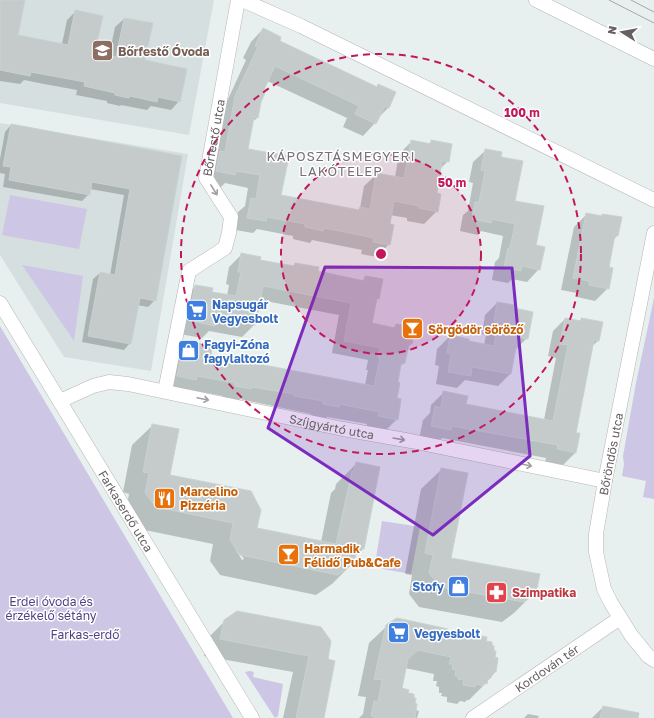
<svg xmlns="http://www.w3.org/2000/svg" width="654" height="718" viewBox="0 0 654 718" font-family="'Golos Text',sans-serif">
	<rect width="100%" height="100%" fill="#e7efef"/>
	<!-- education -->
	<path fill="#d6dfdf" d="M0,0H214L189,135L0,103Z
		M0,123L188,154L151,371L64,357L0,255Z"/>
	<!-- green -->
	<path fill="#cdc6e4" d="M10,195L87,209L79,249L2,235Z
		M22,265L83,276L74,341Z
		M654,298V499L643,497L646,481L622,476L624,464L623,456L636,383Z
		M0,326L233,718H0Z
		M382,521L420,527L411,574L383,569L385,559L376,558Z
		M250,671L254,672L253,677L283,684L278,716L275,718L245,672Z"/>
	<!-- shadow -->
	<path fill="#0003" fill-rule="evenodd" d="M0,0H24L17,35L62,44L67,20L76,11L94,53L109,56L115,27L124,19L144,61L179,101L171,110L151,106L147,110L121,105L120,106L107,103V101L76,95L77,90L44,84L24,80L20,84L0,81Z
		M263,29L278,41L377,87L379,85L395,93L388,108L378,118L375,123L363,136L343,127L347,118L267,81L262,93L257,118L252,122L247,149L280,196L358,211L360,208L364,186L377,174L395,177L399,154L412,141L428,144L432,141L448,161L440,169L435,194L437,211L424,224L407,221V218L390,215L389,225V244L377,257L361,254L362,250L312,240L310,243L293,239V236L257,229L253,233L235,230L238,212L245,206L248,188L225,183L221,187L204,184L223,110L246,60L243,58L251,42Z
		M11,125L181,156L155,300L148,307L137,305L130,343L124,350L82,342L93,279L100,273L110,275L124,195L90,189L89,194L82,201L3,187L5,174L0,173V159L5,132Z
		M486,150L500,157L514,201L535,246L539,269L527,282L512,279L508,283L492,280L495,262L499,258L503,236L481,231L478,235L460,231L463,215L468,211L473,183L469,182L473,162Z
		M587,214L600,217L603,215L617,236L613,240L608,268V288L595,301L577,297V293L561,290L574,227Z
		M242,254L259,261L292,267L295,264L317,272L362,281L366,277L378,298L375,302L371,324L393,328L396,325L411,344L407,348L404,362L399,368L396,399L397,419L384,432L366,429L367,424L327,417L326,419L311,416V414L240,399L238,401L223,399V396L186,389L183,392L165,389L174,354L187,342L209,355L365,385L368,370H366L368,360L332,353L339,315L260,300L255,324L242,337L209,331L202,338L180,334L183,298L196,286L211,293L227,296L229,285L226,284L229,267Z
		M497,303L527,338L514,351L511,373L498,386L465,380L457,388L436,384L439,366L435,365L437,349L450,336L468,342L484,345L486,335L482,334L485,315Z
		M565,319L579,321L582,319L598,341L591,347L575,433V453L563,465L545,462L546,458L442,438L438,442L419,439L423,420L430,413L431,405L444,392L465,405L544,420L556,358L548,356L553,331Z
		M153,425L168,476L256,529L321,542L331,493L335,489L336,484L357,463L363,549L354,557L353,563L332,584L316,595L220,575L210,561L213,544L135,528L125,515L129,494L123,492L132,445ZM235,548H237L244,559L242,560Z
		M442,469L450,559L535,592L514,613L502,622L419,607L409,594L412,575L405,574L421,489Z
		M225,621L326,660L323,718H283L293,672L204,656L208,638Z
		M387,626L471,640L475,636L485,642L495,672L486,683L469,700H467L465,702L460,701L457,704L447,702V697L441,696L442,693H439V687L436,686L437,681H433L434,674L405,668L400,689L413,698L415,699V710L419,711L417,718H359L363,714L366,697L358,696L369,643Z
		M603,707L627,718H592Z
		M528,714L539,716L538,718H518H524Z"/>
	<!-- building -->
	<path fill="#c4cbca" stroke="#c6d3d2" d="M0,0H25L18,35L68,45L75,10L103,16L95,52L116,57L124,18L153,23L145,60L187,69L180,102L158,97L157,102L130,96L129,98L115,95V93L84,86L85,82L31,72L30,76L0,70Z
		M263,28L281,37L280,41L377,87L378,84L396,92L389,108L385,106L376,124L355,114L359,106L275,66L263,92L265,93L261,102L258,118L254,117L248,149L289,156L281,195L359,210L360,207L370,209L376,173L404,178L411,140L431,144V140L452,144L449,162L442,161L437,193L441,194L438,212L419,208V206L394,201L390,224L394,225L390,245L373,242L374,238L355,234L324,228L323,231L305,227V224L267,217L266,221L247,218L251,198L256,199L260,175L236,171L235,175L216,171L220,151L225,152L235,96L258,47L255,46Z
		M11,124L182,156L156,301L140,298L131,344L88,336L100,272L115,275L130,189L92,182L90,195L9,180L11,167L3,166Z
		M485,149L502,152L501,157L523,161L515,201L544,206L536,245L545,247L540,270L522,266L521,271L504,267L508,248H510L515,224L492,219L491,223L472,219L475,202H479L485,171L481,170Z
		M586,213L602,216V214L622,217L618,236L615,235L609,267L613,268L609,289L589,285V281L573,278Z
		M241,253L261,257L260,260L294,266L295,263L319,267L318,271L364,281L365,276L383,279L379,299L377,298L372,323L395,328L396,324L416,327L412,344H409L405,363L401,364L398,382L400,383L397,398L401,399L398,420L378,416L379,412L339,404V407L323,404V401L294,396V394L252,387L251,389L235,386V383L197,376L196,380L177,376L181,357H184L187,341L212,346L211,355L374,386L380,358H378L380,348L344,341L351,303L263,286L256,325L217,317L215,326L192,321L195,303H192L195,285L213,288L212,292L236,296L241,272H238Z
		M497,302L514,305V308L533,312L528,339L518,337L511,374L472,367L471,376L448,372L451,354L447,353L450,335L469,339V341L494,346L498,322L494,321Z
		M565,318L581,321V318L603,322L599,341L594,340L576,433H580L576,453L557,449L558,445L452,426L451,430L431,426L435,406L441,408L443,391L468,396L466,404L553,421L568,345L560,344Z
		M152,424L179,429L170,475L251,491L261,510L257,528L336,544L352,471H354L356,462L380,467L364,549L357,548L354,563L338,575L240,555L230,540L233,523L156,507L145,493L149,473L143,472Z
		M441,468L468,473L451,558L540,574L536,593L524,602L440,587L429,573L433,555L425,553Z
		M237,611L321,627L331,641L328,659L335,661L324,718H296L309,656L220,639L224,620Z
		M397,618L448,629L447,635L474,639V635L487,637L486,641L492,642V645L494,646V651H496L495,657L498,658L496,672H492L491,678H488L487,684L484,683L483,686L476,684L475,687L463,685L464,680L458,679V676H455L456,670L452,669L453,664H449L451,657L418,650L408,659L402,688L409,690L408,693L414,694V698H416L415,703L417,704L415,718H375V717L371,716L374,701L378,702L382,680L374,679L386,625Z
		M603,706L639,713L638,718H600Z"/>
	<g fill="none" stroke-linecap="round" stroke-linejoin="round">
		<defs>
			<g id="minor">
				<path d="M242,0L301,26L654,200"/>
				<path d="M536,0L654,59"/>
				<path d="M654,233L605,481L596,534V552L604,589L611,603L631,635L648,656L654,660"/>
				<path id="s1" d="M0,303L252,718"/>
				<path id="s2" d="M165,391L189,271L225,248L229,233L231,217L206,178L238,0"/>
				<path id="s3" d="M60,401L93,386L109,382L128,384L343,429L411,441L605,481"/>
				<path id="s4" d="M473,718L620,618"/>
			</g>
		</defs>
		<!-- minor casing -->
		<use href="#minor" stroke="#bab4b5" stroke-width="15"/>
		<!-- minor -->
		<use href="#minor" stroke="#fff" stroke-width="14"/>
		<!-- tram -->
		<path stroke="#a9a6a7" stroke-width="1" d="M609,0L654,23
			M631,0L654,12"/>
	</g>
	<!-- one-way arrows -->
	<defs><path id="oneway-shaft" d="M-6 0H5M1.5-3L5.5 0L1.5 3" fill="none" stroke-width="1.6" stroke-linecap="round" stroke-linejoin="round"/></defs>
	<g stroke="#a39fa0">
		<use href="#oneway-shaft" transform="translate(214 190) rotate(58)"/>
		<use href="#oneway-shaft" transform="translate(203 399) rotate(12)"/>
		<use href="#oneway-shaft" transform="translate(399 439) rotate(10)"/>
		<use href="#oneway-shaft" transform="translate(526 465) rotate(12)"/>
	</g>
	<!-- marked area -->
	<path fill="#7b2cbf" fill-opacity="0.2" stroke="#7b2cbf" stroke-width="3" stroke-linejoin="round" d="M325,267L512,268L530,456L433,535L268,428Z"/>
	<!-- distance rings -->
	<circle cx="381" cy="254" r="100" fill="#c2185b" fill-opacity=".12"/>
	<g fill="none" stroke="#c2185b" stroke-width="2" stroke-dasharray="7 5">
		<circle cx="381" cy="254" r="100"/>
		<circle cx="381" cy="254" r="200"/>
	</g>
	<!-- icons -->
	<defs>
		<symbol id="school-square" viewBox="-11 -11 22 22"><rect x="-9" y="-9" width="18" height="18" rx="4" fill="#8d6e63" stroke="#fff"/><path d="M0-5L7-2L0 1L-7-2ZM-4 1L0 2.5L4 1V4Q0 6-4 4Z" fill="#fff"/></symbol>
		<symbol id="supermarket-square" viewBox="-11 -11 22 22"><rect x="-9" y="-9" width="18" height="18" rx="4" fill="#3f7fe0" stroke="#fff"/><path d="M-6-5.5h2.5l.6 2H6L4.5 2H-2.5L-4.4-4H-6ZM-1.5 3.2a1.3 1.3 0 1 0 .1 0ZM3 3.2a1.3 1.3 0 1 0 .1 0Z" fill="#fff"/></symbol>
		<symbol id="bar-square" viewBox="-11 -11 22 22"><rect x="-9" y="-9" width="18" height="18" rx="4" fill="#e8710a" stroke="#fff"/><path d="M-6-5H6L.8 .8V4.5H3.5V6h-7V4.5H-.8V.8Z" fill="#fff"/></symbol>
		<symbol id="shop-square" viewBox="-11 -11 22 22"><rect x="-9" y="-9" width="18" height="18" rx="4" fill="#3f7fe0" stroke="#fff"/><path d="M-5-2.5h2.3a2.7 3.5 0 0 1 5.4 0H5L5.5 6h-11ZM-1.5-2.5h3a1.5 2.3 0 0 0-3 0Z" fill="#fff"/></symbol>
		<symbol id="restaurant-square" viewBox="-11 -11 22 22"><rect x="-9" y="-9" width="18" height="18" rx="4" fill="#e8710a" stroke="#fff"/><path d="M-5-6h1v4h1v-4h1v4h1v-4h1v5L-1.5 .5V6h-2V.5L-5-1ZM5-6V6H3V1.5H1.5Q1.5-4 5-6Z" fill="#fff"/></symbol>
		<symbol id="pharmacy-square" viewBox="-11 -11 22 22"><rect x="-9" y="-9" width="18" height="18" rx="4" fill="#e0444e" stroke="#fff"/><path d="M-2-6h4v4h4v4h-4v4h-4v-4h-4v-4h4Z" fill="#fff"/></symbol>
	</defs>
	<g fill-rule="evenodd">
		<use href="#school-square" x="90" y="38" width="25" height="25"/>
		<use href="#supermarket-square" x="184" y="298" width="25" height="25"/>
		<use href="#bar-square" x="400" y="316" width="25" height="25"/>
		<use href="#shop-square" x="176" y="338" width="25" height="25"/>
		<use href="#restaurant-square" x="152" y="486" width="25" height="25"/>
		<use href="#bar-square" x="276" y="542" width="25" height="25"/>
		<use href="#shop-square" x="446" y="574" width="25" height="25"/>
		<use href="#pharmacy-square" x="484" y="580" width="25" height="25"/>
		<use href="#supermarket-square" x="386" y="620" width="25" height="25"/>
	</g>
	<g text-anchor="middle" dominant-baseline="central" stroke-width="3" stroke-linejoin="round" paint-order="stroke">
		<!-- education labels -->
		<g font-size="12" font-weight="bold" fill="#785e54" stroke="#fff" text-anchor="start">
			<text x="118" y="51">Bőrfestő Óvoda</text>
		</g>
		<!-- street labels -->
		<g font-size="12" fill="#665f60" stroke="#fff">
			<text stroke="none"><textPath href="#s2" startOffset="284">Bőrfestő utca</textPath></text>
			<text stroke="none"><textPath href="#s3" startOffset="280">Szíjgyártó utca</textPath></text>
			<text transform="translate(611 454) rotate(-79)">Bőröndös utca</text>
			<text stroke="none"><textPath href="#s1" startOffset="243">Farkaserdő utca</textPath></text>
			<text stroke="none"><textPath href="#s4" startOffset="89">Kordován tér</textPath></text>
		</g>
		<!-- shop labels -->
		<g font-size="12" font-weight="bold" fill="#366cbe" stroke="#fff" text-anchor="start">
			<text x="212" y="304">Napsugár<tspan x="212" dy="14">Vegyesbolt</tspan></text>
			<text x="204" y="344">Fagyi-Zóna<tspan x="204" dy="14">fagylaltozó</tspan></text>
			<text x="444" y="586" text-anchor="end">Stofy</text>
			<text x="414" y="633">Vegyesbolt</text>
		</g>
		<!-- food labels -->
		<g font-size="12" font-weight="bold" fill="#c56008" stroke="#fff" text-anchor="start">
			<text x="428" y="329">Sörgödör söröző</text>
			<text x="180" y="491">Marcelino<tspan x="180" dy="14">Pizzéria</tspan></text>
			<text x="304" y="548">Harmadik<tspan x="304" dy="14">Félidő Pub&amp;Cafe</tspan></text>
		</g>
		<!-- health labels -->
		<g font-size="12" font-weight="bold" fill="#be3a42" stroke="#fff" text-anchor="start">
			<text x="512" y="592">Szimpatika</text>
		</g>
		<!-- park labels -->
		<g font-size="12" fill="#523f85" stroke="#fff">
			<text x="51" y="601">Erdei óvoda és<tspan x="51" dy="14">érzékelő sétány</tspan></text>
			<text x="85" y="634">Farkas-erdő</text>
		</g>
		<!-- neighbourhood labels -->
		<g font-size="13" letter-spacing="1" fill="#787072" stroke="#fff">
			<text x="341" y="156">KÁPOSZTÁSMEGYERI<tspan x="341" dy="15">LAKÓTELEP</tspan></text>
		</g>
	</g>
	<circle cx="381" cy="254" r="6" fill="#c2185b" stroke="#fff" stroke-width="2"/>
	<g font-size="12" text-anchor="middle" font-weight="bold" fill="#c2185b" stroke="#fff" stroke-width="3" stroke-linejoin="round" paint-order="stroke">
		<text x="522" y="117">100 m</text>
		<text x="452" y="187">50 m</text>
	</g>
	<!-- north arrow -->
	<g transform="translate(622 32) rotate(281)" stroke="#ffffff" stroke-width="3" paint-order="stroke">
	<path d="M0-3L7 15L0 10L-7 15Z" fill="#665f60"/>
	<text y="-6" font-size="11" font-weight="bold" text-anchor="middle" fill="#665f60">N</text>
	</g>
</svg>
